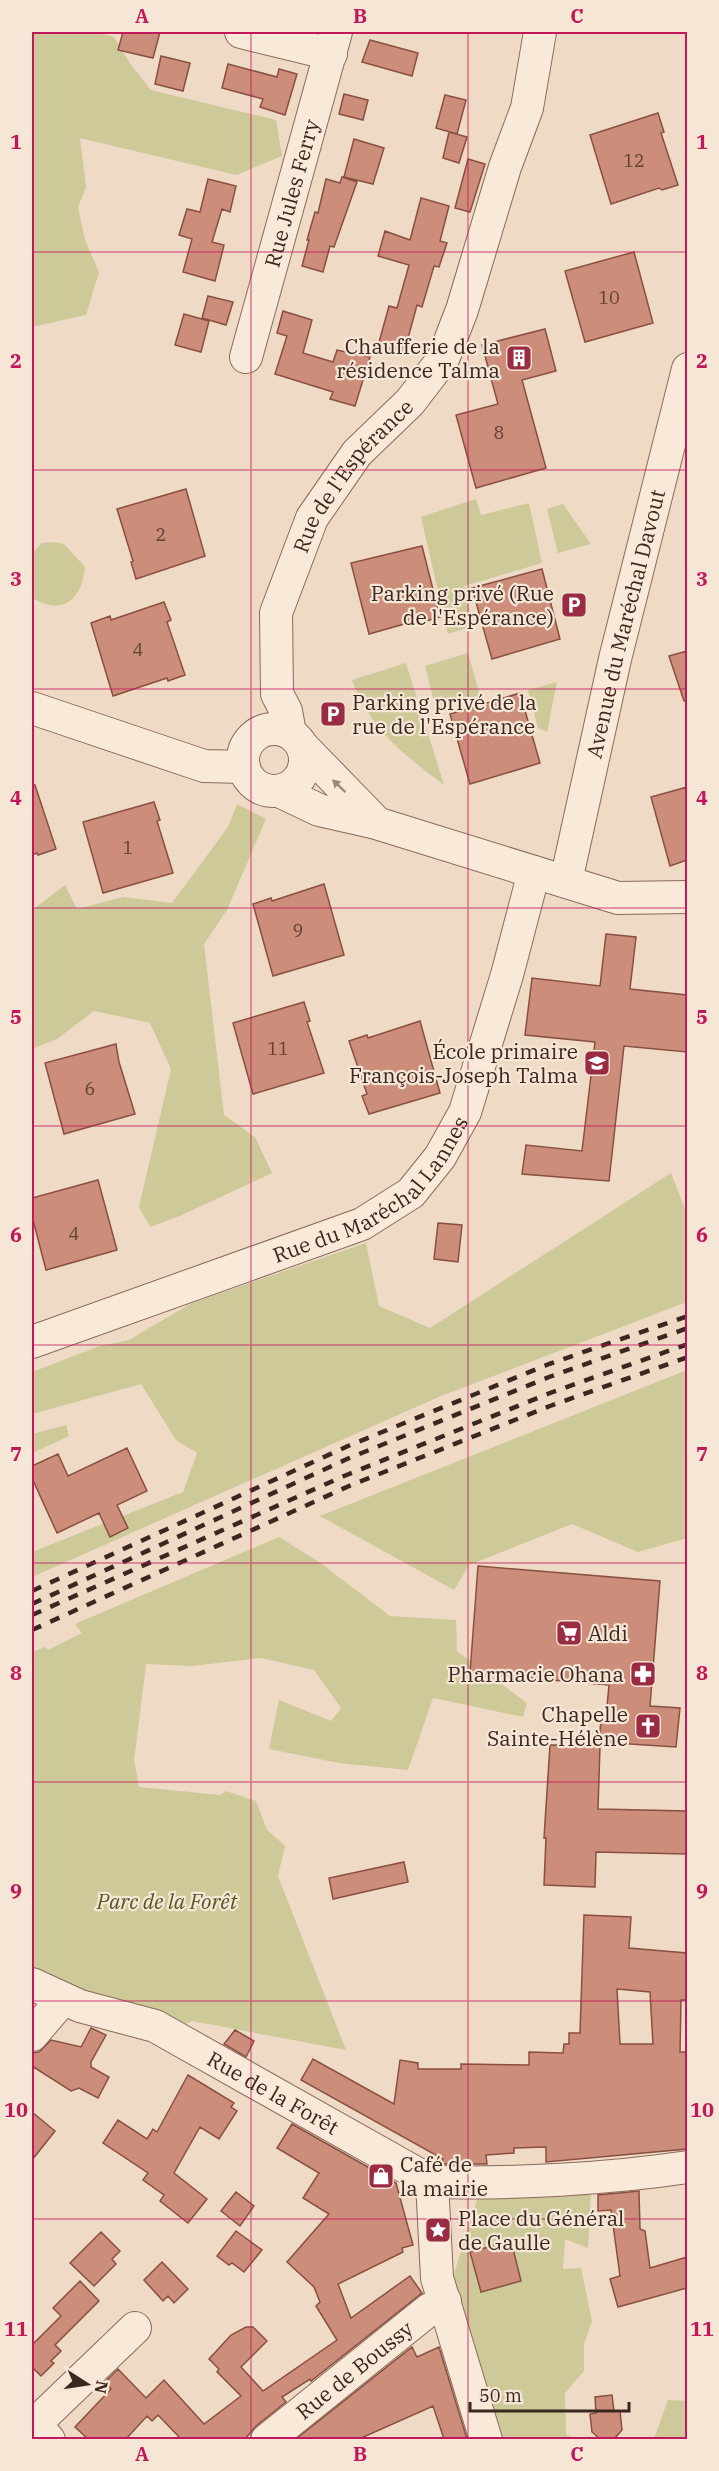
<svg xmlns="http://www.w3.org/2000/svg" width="719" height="2471" viewBox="0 0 719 2471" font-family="'IBM Plex Serif',serif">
	<rect width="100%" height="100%" fill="#efdac5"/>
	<!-- green -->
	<path fill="#cdc999" d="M32,32H97L114,37L131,65L151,90L276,120L282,156L236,175L80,138L86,187L78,207L85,240L99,272L86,315L32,327Z
		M476,499L481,515L529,503L542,563L464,586L473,626L448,634L421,517Z
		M563,504L591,544L558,553L547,509Z
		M53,542L64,544L85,567C82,600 63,616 32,598V553L42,543Z
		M468,653L480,695L436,709L425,666Z
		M406,663L444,785C404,755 369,728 352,680Z
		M557,682L547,732L538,728L528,690Z
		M237,804L266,819L227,910L204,944L224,1115L255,1137L272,1173L182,1215L150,1227L139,1207L171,1069L150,1023L94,1011L57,1039L32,1049V910L65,885L77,909L123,897L172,903L228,827Z
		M671,1173L687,1214V1302L441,1396L32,1577V1552L183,1492L197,1453L176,1440L141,1384L32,1414V1372L100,1346L129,1340L192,1303L366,1243L379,1306L430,1328Z
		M687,1370V1538L638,1552L572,1524L469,1565L454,1590L320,1516Z
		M66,1425L69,1436L32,1453V1434Z
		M279,1537L319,1562L390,1616L456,1620L457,1651L527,1703L523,1717L433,1698L408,1770L339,1763L269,1749L279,1700L331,1721L341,1708L314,1670L261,1658L192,1666L146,1664L134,1760L139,1787L220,1795L226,1791L256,1801L267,1830L285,1846L278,1876L346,2050L192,2021L172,2031L71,1991L32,1967V1652L45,1647L48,1650L82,1633L75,1624Z
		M480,2190L591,2191L588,2248L565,2239L563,2269L581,2268L592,2321L584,2344V2371L565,2393L566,2435L576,2439H498L450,2287Z
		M668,2400L687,2401V2439H654Z"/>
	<!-- building -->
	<path fill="#cd8d7b" stroke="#894f41" stroke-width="1.5" fill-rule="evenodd" d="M123,32H160L153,58L118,50Z
		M370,40L418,53L412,76L362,62Z
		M161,56L190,63L183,91L155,84Z
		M228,64L277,77L279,69L297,74L285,115L260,107L263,99L222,88Z
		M344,94L368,100L363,120L339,114Z
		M445,95L466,100L457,134L436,128Z
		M658,113L664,132L661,133L678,185L662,190L659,188L611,204L590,135Z
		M449,132L467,137L459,163L443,158Z
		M354,139L384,148L373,184L344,177Z
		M468,159L485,164L470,212L455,208Z
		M342,177L357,182L334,247L330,246L323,272L302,266L309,240H307L315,212L318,213L326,179L340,183Z
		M208,179L236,186L230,212L222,209L212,242L224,245L215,281L183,272L192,239L179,235L187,209L200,212Z
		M421,198L449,206L440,241L447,243L439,267L434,266L422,307L417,305L404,353L378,346L389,306L397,308L409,265L378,256L385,231L410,240Z
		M634,252L653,323L585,342L565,271Z
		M208,296L233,302L226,325L202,318Z
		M283,311L312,320L303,353L333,362L337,350L370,357L355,406L330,399L333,392L275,374L287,336L277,333Z
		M184,314L209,321L201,352L175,345Z
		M545,329L556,371L522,380L546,468L476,488L456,415L498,404L482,345Z
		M186,489L205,556L136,579L131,562L133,561L117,509Z
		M422,546L440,617L423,622L422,619L369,634L351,563Z
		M542,569L560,639L492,659L472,588Z
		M164,602L171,620L167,622L185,675L168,681L167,678L113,696L91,623L110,616L111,620Z
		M687,651V701H684L669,656Z
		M520,693L540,763L470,784L450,714Z
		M32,785H35L56,849L38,855L37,853L32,855Z
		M687,787V860L670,866L651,797Z
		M154,802L160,820L157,821L173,873L103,893L83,822Z
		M324,884L344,955L273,976L253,904L271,898L272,901Z
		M606,934L636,937L630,989L687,995V1052L624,1046L609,1181L522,1174L526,1145L582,1151L595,1042L525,1035L532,978L600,986Z
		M304,1002L310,1021L307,1022L324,1073L253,1094L233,1023Z
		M420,1021L440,1093L369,1114L362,1096L367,1094L349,1041L367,1035L368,1038Z
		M116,1044L119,1062L135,1114L64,1134L45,1063Z
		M98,1180L117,1250L46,1270L32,1216V1198Z
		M438,1223L462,1225L458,1262L434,1259Z
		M127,1448L147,1491L117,1505L128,1528L110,1537L99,1513L57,1533L32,1478V1466L58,1454L68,1476Z
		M478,1566L660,1581L650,1706L680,1708L676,1747L599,1742L601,1720L606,1717L609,1685L470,1673Z
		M550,1745L600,1746L598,1809L687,1811V1854L596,1852L595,1887L544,1885L546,1838H544Z
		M404,1862L408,1882L333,1899L329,1878Z
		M584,1915L631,1917L629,1948L687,1953L686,2000H681L680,2052H687V2149L546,2162V2147L514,2148V2153L486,2155L487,2164H441L443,2159L301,2080L313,2059L394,2104L400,2060L418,2063V2069H461V2064L529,2065V2052L563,2053L564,2044H569V2033H580ZM617,1989L650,1992L653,2044H620Z
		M91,2028L106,2035L91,2062V2067L109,2077L98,2098L79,2088L71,2091L32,2066V2053L39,2052L51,2040L81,2047Z
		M235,2030L254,2041L246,2057L224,2044Z
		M188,2075L234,2103L231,2107L237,2111L219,2139L200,2127L174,2173L207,2199L188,2223L160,2201L164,2195L143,2180L148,2173L103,2143L118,2120L147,2139L153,2129L157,2132Z
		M32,2112L55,2131L32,2160Z
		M292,2124L396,2183L413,2245L402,2248L403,2252L338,2284L351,2318L410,2276L422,2293L311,2381L310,2379L282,2397L286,2402L256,2426L245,2439H181L158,2415L152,2421L147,2416L126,2439H88L75,2427L111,2389L105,2382L118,2369L146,2398L164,2380L204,2424L241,2396L217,2372L219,2369L209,2359L231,2335L246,2327H253L267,2341L241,2367L263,2391L337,2340L316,2306L320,2302L314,2287L287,2262L329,2214L303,2198L319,2173L277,2148Z
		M639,2191L640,2229L645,2231L650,2268L687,2257V2288L618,2307L610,2279L620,2276L611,2210L598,2211V2195Z
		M236,2192L254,2206L240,2226L221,2211Z
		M236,2231L262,2250L244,2272L232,2263L229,2265L217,2256Z
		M101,2232L120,2251L112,2259L116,2264L94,2286L70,2263Z
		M511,2241L521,2281L481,2292L470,2252Z
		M162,2262L188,2289L174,2303L168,2296L163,2301L144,2280Z
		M80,2281L99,2301L55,2345L61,2351L51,2361L54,2363L41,2376L32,2367V2345L61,2316L53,2308Z
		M412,2347L417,2357L439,2347L467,2439H444L433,2406L359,2439H296Z
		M612,2395L614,2411H620L622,2430L614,2439H600L592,2432L590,2414L596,2413L595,2397Z"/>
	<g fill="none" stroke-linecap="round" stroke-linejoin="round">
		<defs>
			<g id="minor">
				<path d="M241,32L331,54"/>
				<path id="s1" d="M246,357L336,32"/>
				<path d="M32,708L204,766L244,767"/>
				<circle cx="274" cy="760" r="31"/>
				<path id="s2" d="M290,733L286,711L277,694L276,613L312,518L357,453L410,402L443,359L462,310L505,167L527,108L540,32"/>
				<path d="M304,748L376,822"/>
				<path d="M279,791L319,810L376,823L618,898L688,897"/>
				<path id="s3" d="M566,881L615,659L688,369"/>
				<path id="s4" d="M32,1342L362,1224L411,1193L440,1157L465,1112L507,975L534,872"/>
				<path id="s5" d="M32,1984L80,2006L155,2026L432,2182L437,2278L486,2440"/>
				<path d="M32,2035L62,2000"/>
				<path d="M432,2182C513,2184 608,2179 688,2167"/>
				<path d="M49,2440L35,2424L135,2328"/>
				<path id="s6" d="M267,2440L430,2309L445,2301"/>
			</g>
		</defs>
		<!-- minor casing -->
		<use href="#minor" stroke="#8a6a5b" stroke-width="34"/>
		<!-- minor -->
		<use href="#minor" stroke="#f9e9d9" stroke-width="32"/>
		<!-- rail -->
		<path stroke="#3a271f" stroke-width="4.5" stroke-dasharray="10 10" stroke-linecap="butt" d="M32,1591L348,1446L549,1364L688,1316
			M32,1604L347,1459L549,1377L688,1328
			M32,1615L344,1476L550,1393L688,1344
			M32,1630L349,1486L550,1406L688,1357"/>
	</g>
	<!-- one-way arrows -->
	<defs><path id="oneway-solid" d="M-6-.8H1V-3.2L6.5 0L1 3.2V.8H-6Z" transform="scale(1.5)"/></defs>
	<use fill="#9a887c" href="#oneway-solid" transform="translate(339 786) rotate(-136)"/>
	<!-- grid -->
	<path fill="none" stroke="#c2185b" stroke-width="1.5" stroke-opacity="0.55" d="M251,32V2440M468,32V2440M32,252H688M32,470H688M32,689H688M32,908H688M32,1126H688M32,1345H688M32,1563H688M32,1782H688M32,2001H688M32,2219H688"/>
	<!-- icons -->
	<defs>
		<symbol id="building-square" viewBox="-11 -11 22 22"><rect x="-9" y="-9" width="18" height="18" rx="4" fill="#992b42" stroke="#f6e6d5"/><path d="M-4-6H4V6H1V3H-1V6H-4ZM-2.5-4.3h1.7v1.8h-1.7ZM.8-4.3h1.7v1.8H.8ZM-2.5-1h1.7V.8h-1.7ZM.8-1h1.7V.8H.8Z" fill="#fff"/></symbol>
		<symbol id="parking-square" viewBox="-11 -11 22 22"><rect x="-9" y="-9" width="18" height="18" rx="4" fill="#992b42" stroke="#f6e6d5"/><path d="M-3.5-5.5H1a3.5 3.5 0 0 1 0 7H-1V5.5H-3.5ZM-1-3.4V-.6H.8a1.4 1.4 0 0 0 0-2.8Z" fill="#fff"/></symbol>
		<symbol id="school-square" viewBox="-11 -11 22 22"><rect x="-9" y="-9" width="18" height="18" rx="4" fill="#992b42" stroke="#f6e6d5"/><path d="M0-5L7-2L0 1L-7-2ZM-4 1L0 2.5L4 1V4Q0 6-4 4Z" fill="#fff"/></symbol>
		<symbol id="supermarket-square" viewBox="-11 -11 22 22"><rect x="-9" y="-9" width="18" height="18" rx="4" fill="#992b42" stroke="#f6e6d5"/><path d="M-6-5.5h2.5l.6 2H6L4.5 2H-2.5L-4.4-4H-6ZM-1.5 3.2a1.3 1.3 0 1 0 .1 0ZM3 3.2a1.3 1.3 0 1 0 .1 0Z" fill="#fff"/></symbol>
		<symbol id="pharmacy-square" viewBox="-11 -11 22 22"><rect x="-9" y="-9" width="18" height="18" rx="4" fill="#992b42" stroke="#f6e6d5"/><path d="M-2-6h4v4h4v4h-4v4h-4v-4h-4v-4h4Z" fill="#fff"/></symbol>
		<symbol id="church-square" viewBox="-11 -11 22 22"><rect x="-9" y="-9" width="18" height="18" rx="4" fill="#992b42" stroke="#f6e6d5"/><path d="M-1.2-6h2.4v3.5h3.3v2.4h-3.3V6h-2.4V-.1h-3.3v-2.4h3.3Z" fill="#fff"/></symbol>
		<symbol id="shop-square" viewBox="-11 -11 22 22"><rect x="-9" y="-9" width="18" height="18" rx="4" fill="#992b42" stroke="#f6e6d5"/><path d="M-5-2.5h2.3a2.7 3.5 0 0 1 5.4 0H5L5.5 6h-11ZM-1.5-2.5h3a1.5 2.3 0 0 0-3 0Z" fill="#fff"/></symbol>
		<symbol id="sight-square" viewBox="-11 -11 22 22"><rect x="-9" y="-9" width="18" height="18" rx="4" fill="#992b42" stroke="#f6e6d5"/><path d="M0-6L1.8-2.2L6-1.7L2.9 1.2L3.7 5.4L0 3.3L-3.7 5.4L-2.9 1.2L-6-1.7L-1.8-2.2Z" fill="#fff"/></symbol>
	</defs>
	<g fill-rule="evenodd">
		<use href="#building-square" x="504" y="343" width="30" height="30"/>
		<use href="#parking-square" x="559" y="590" width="30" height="30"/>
		<use href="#parking-square" x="318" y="699" width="30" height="30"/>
		<use href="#school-square" x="582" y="1048" width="30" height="30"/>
		<use href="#supermarket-square" x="554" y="1618" width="30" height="30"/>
		<use href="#pharmacy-square" x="628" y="1659" width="30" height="30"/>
		<use href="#church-square" x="633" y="1711" width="30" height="30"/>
		<use href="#shop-square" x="366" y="2161" width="30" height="30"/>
		<use href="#sight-square" x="423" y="2215" width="30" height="30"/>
	</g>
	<g text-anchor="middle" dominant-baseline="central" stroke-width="4.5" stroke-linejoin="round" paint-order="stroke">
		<!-- number labels -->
		<g font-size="18" fill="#5f4036">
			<text x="634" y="160">12</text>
			<text x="609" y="297">10</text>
			<text x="499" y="432">8</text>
			<text x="161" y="534">2</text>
			<text x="138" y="649">4</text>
			<text x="128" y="847">1</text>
			<text x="298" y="930">9</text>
			<text x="278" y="1048">11</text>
			<text x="90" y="1088">6</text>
			<text x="74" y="1233">4</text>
		</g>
		<!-- street labels -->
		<g font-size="21" fill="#3a271f" stroke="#f6e6d5">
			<text stroke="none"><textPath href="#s1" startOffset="170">Rue Jules Ferry</textPath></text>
			<text stroke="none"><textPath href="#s2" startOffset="282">Rue de l'Espérance</textPath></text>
			<text stroke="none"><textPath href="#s3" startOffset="264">Avenue du Maréchal Davout</textPath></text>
			<text stroke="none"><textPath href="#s4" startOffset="378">Rue du Maréchal Lannes</textPath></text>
			<text stroke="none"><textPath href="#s5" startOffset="266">Rue de la Forêt</textPath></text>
			<text stroke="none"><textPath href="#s6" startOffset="112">Rue de Boussy</textPath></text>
		</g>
		<!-- poi labels -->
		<g font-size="21" fill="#3a271f" stroke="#f6e6d5" text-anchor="end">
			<text x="500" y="346">Chaufferie de la<tspan x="500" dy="24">résidence Talma</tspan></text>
			<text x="554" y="593">Parking privé (Rue<tspan x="554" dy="24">de l'Espérance)</tspan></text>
			<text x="352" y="702" text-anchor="start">Parking privé de la<tspan x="352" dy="24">rue de l'Espérance</tspan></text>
			<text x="578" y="1051">École primaire<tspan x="578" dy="24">François-Joseph Talma</tspan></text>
			<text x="588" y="1633" text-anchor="start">Aldi</text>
			<text x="624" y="1674">Pharmacie Ohana</text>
			<text x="628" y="1714">Chapelle<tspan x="628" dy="24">Sainte-Hélène</tspan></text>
			<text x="400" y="2164" text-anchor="start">Café de<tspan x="400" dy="24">la mairie</tspan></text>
			<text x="458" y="2218" text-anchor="start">Place du Général<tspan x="458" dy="24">de Gaulle</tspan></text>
		</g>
		<!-- park labels -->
		<g font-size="21" font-style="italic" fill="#545625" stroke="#f6e6d5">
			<text x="167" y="1901">Parc de la Forêt</text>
		</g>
	</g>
	<!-- border -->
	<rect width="719" height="2471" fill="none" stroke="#f6e6d5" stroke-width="66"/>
	<!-- north arrow -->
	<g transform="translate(87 2384) rotate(102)" stroke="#f6e6d5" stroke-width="4.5" paint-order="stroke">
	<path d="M0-4.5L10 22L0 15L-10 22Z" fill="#3a271f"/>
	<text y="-9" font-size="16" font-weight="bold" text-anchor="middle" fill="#3a271f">N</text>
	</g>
	<!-- scale -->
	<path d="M470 2402v9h159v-9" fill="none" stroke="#3a271f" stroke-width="3"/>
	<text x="479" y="2402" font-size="18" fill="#3a271f" stroke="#f6e6d5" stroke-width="4.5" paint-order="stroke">50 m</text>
	<rect x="33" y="33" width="653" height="2405" fill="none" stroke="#c2185b" stroke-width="2"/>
	<g font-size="20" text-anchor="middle" font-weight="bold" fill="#c2185b">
		<text x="142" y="23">A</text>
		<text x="360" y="23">B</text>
		<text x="577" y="23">C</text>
		<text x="16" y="149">1</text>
		<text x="702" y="149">1</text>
		<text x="16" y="368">2</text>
		<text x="702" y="368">2</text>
		<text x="16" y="586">3</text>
		<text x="702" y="586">3</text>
		<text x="16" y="805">4</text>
		<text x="702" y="805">4</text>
		<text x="16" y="1024">5</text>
		<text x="702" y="1024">5</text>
		<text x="16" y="1242">6</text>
		<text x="702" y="1242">6</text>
		<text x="16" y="1461">7</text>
		<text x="702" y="1461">7</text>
		<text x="16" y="1680">8</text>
		<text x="702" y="1680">8</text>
		<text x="16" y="1898">9</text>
		<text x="702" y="1898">9</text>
		<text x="16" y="2117">10</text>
		<text x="702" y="2117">10</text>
		<text x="16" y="2336">11</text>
		<text x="702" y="2336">11</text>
		<text x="142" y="2461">A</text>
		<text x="360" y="2461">B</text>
		<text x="577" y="2461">C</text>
	</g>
</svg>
